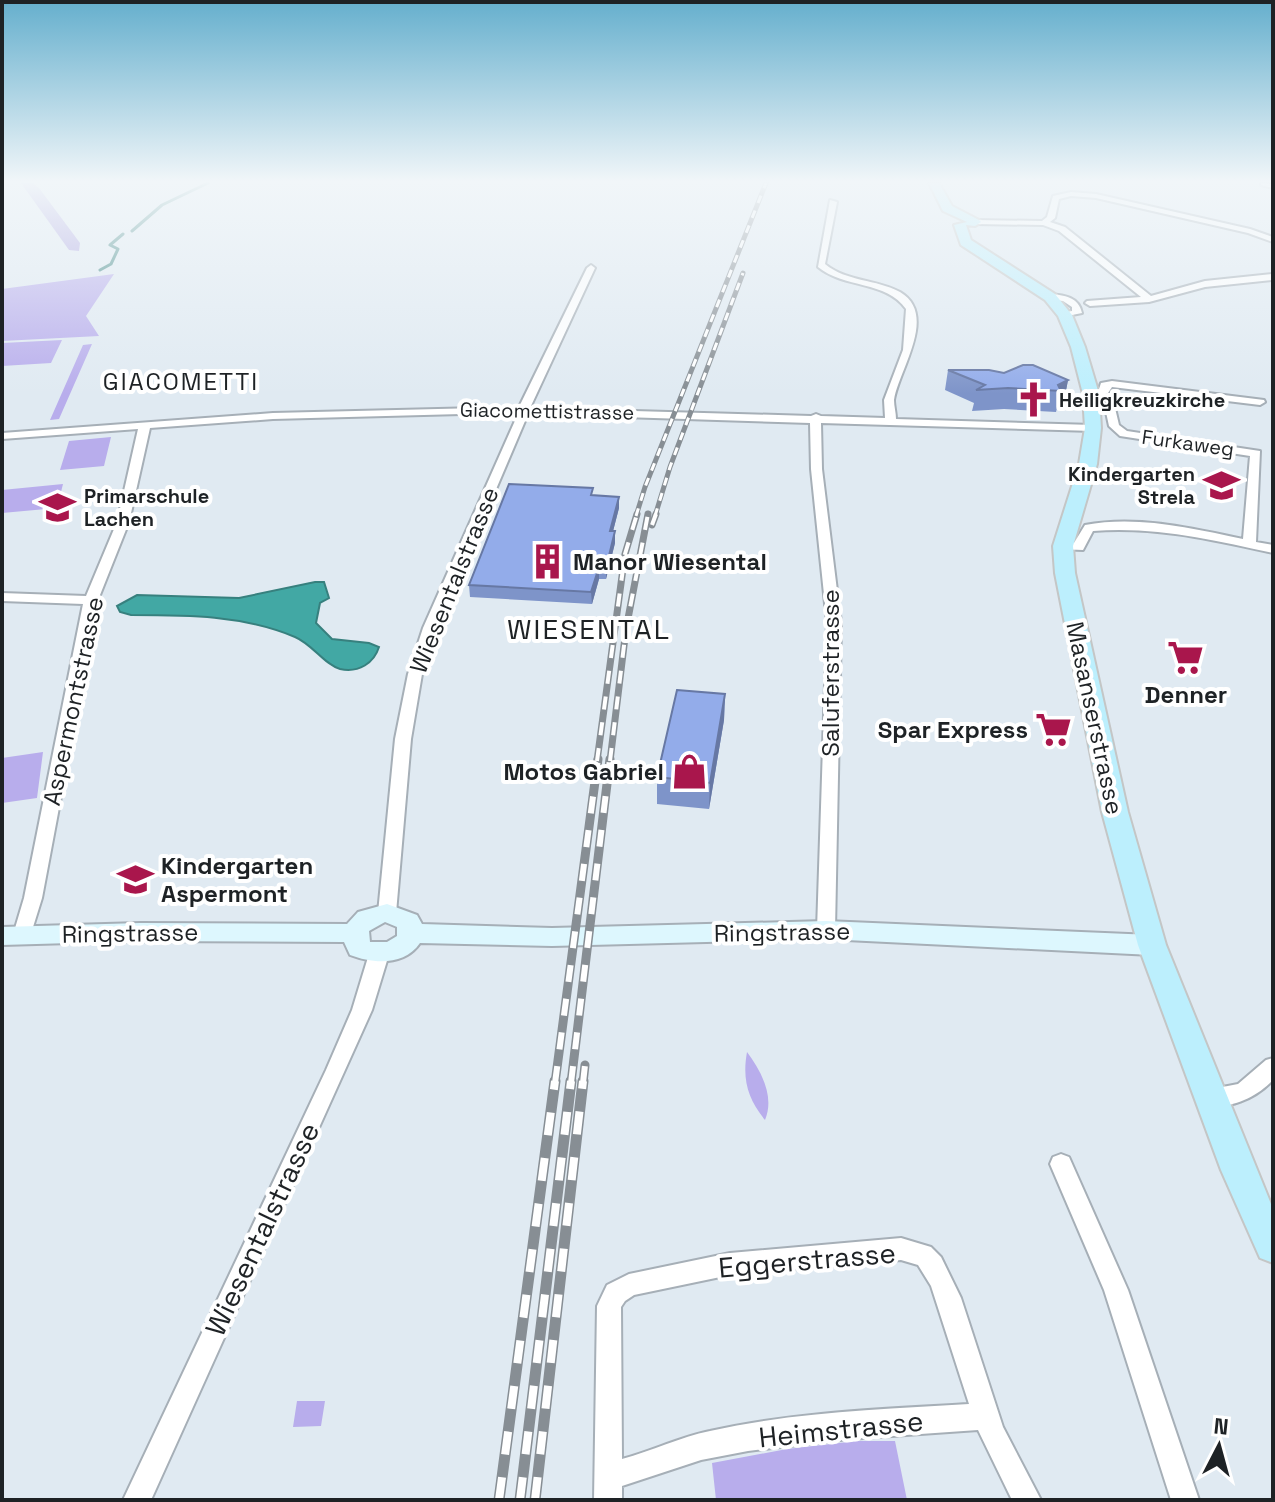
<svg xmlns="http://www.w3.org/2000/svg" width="1275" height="1502" viewBox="0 0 1275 1502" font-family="'Space Grotesk',sans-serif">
	<rect width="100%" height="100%" fill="#e0eaf2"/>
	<!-- green -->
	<path fill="#b8adec" d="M114,274L86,316L99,336L2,341V289Z
		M62,340L51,363L2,366V343Z
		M92,344L59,419L50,420L83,345Z
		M111,437L104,466L60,470L69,441Z
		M63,484L57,508L2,513V490Z
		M43,752L37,798L2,803V758Z
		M747,1052C761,1071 775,1096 765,1120C748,1099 742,1080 747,1052Z
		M297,1401H325L321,1426L293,1427Z
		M857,1441H895L907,1500H716L712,1463L787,1449Z"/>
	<!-- forest -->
	<path fill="#a99edf" d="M21,183H33L39,188L80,243L79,251L69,250Z"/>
	<!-- water -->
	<path fill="#42a8a4" stroke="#37807e" stroke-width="2" d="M315,582H324L329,598L320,603L316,623L332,639L369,643L379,647C374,663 359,673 340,669C325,665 312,644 295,637C242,615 188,615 131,615L120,612L117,606L137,595L239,598Z"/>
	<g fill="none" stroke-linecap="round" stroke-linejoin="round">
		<!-- stream -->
		<path stroke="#37807e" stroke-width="3" d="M132,231L162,205L208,183
			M100,270L111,264L118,249L110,245L123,234"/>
		<defs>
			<path id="minor" d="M1261,183L1273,184V188L1261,185Z
				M1071,192L1096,194L1250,229L1273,237V242L1248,233L1096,198L1071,196L1059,199L1055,218L1050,222L1065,227L1151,296L1205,281L1273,274V280L1205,287L1149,302L1090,306L1085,303L1087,301L1141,297L1059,231L1043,225L975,224L971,222L975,220L1042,221L1047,217L1053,196Z
				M830,200L837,202L825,264C847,282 876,279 900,292C939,315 898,371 894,400C894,406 896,413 896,419L1093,425L1098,428L1093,431L821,423L822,469L841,623L835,930L833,935H819L817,930L827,623L811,469L810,423L528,414L437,628L422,674L411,739L396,913L394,918H380L378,913L395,739L408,674L423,628L518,414L499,413L273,419L150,428L129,522L98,600L42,898L29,940L22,942L15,940L13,935L24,898L83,604L2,601V593L86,596L117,522L138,429L2,439V433L273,413L519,407L587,268L591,265L595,268L530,408L811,416L816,414L821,416L885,418L884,400L903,350L906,309C887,281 843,288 818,267Z
				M1050,294C1064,295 1079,297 1082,313L1062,317V313L1072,311V307L1063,301L1047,299L1046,297Z
				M1112,381L1264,400L1265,402L1260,405L1112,387L1108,393L1094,396L1115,408L1119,425L1127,431L1260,451L1256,542L1273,545V553C1213,540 1155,526 1093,531L1083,550L1058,549V543H1074L1085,525C1136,515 1192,528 1243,539L1250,456L1120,436L1109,426L1106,412L1088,401L1089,397L1086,394L1099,389L1101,383Z
				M379,947L386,949L389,954L372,1010L151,1500H123L326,1070L352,1010L369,954L372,949Z
				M1273,1058V1080C1256,1098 1227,1112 1202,1103L1199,1097L1202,1091L1238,1084L1266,1060Z
				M1061,1154L1069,1157L1128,1290L1199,1500H1171L1104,1290L1050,1164L1053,1157Z
				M901,1238L931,1247L941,1257L961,1298L1003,1427L1041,1500H1012L978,1430L849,1439L748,1451L701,1460L622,1486V1500H594L597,1306L607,1285L629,1274L730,1253ZM901,1260L918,1265L931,1286L969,1404C883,1409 794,1412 710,1431C680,1437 652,1451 622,1459L621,1307L625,1301L634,1295L730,1275Z"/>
			<path id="secondary" d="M387,904L417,915L422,924L552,928L826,921L1152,935L1161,938L1165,945L1161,952L1152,955L826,939L552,946L420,943C404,966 374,964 350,955L344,942L140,941L2,945V927L140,923L347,924L358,912ZM385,922L397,927V936L387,942H370L369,931Z"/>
			<path id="primary" d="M929,183H939L952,206L979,220L981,222L975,226L966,225L971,240L1055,294L1072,315L1085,347L1099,394L1101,428L1097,464L1073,546L1075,573L1128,812L1166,945L1273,1209V1263L1260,1258L1221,1170L1138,945L1102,812L1055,573L1053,546L1079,464L1085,428L1083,394L1071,347L1058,316L1045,300L961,245L954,225L967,222L943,211Z"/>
		</defs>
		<!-- minor casing -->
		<use href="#minor" stroke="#a6afb7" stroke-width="4"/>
		<!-- secondary casing -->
		<use href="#secondary" stroke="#a6afb7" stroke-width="4"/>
		<!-- primary casing -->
		<use href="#primary" stroke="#c4c6c6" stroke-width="4"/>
		<!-- minor -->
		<use href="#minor" fill="#fff" fill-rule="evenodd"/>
		<!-- secondary -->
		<use href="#secondary" fill="#ddf7fe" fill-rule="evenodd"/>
		<!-- primary -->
		<use href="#primary" fill="#bceffd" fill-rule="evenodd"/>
		<defs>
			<path id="rail-far3" d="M636,516L645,487L766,183
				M655,516L670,467L743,273"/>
			<path id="rail-far2" d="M652,525L656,514
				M597,761L625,554L637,514
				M610,761L626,629L648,514"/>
			<path id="rail-far1" d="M555,1083L598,759
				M571,1083L610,759
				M583,1083L585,1065"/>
			<path id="rail" d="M499,1500L555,1081
				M520,1500L571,1081
				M535,1500L583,1081"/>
		</defs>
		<!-- rail-far3 casing -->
		<use href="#rail-far3" stroke="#878e94" stroke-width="5"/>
		<!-- rail-far2 casing -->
		<use href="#rail-far2" stroke="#878e94" stroke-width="7"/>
		<!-- rail-far1 casing -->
		<use href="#rail-far1" stroke="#878e94" stroke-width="9"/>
		<!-- rail casing -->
		<use href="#rail" stroke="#878e94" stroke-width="11"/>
		<!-- rail-far3 -->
		<use href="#rail-far3" stroke="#fff" stroke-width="3" stroke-dasharray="8" stroke-linecap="butt"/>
		<!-- rail-far2 -->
		<use href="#rail-far2" stroke="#fff" stroke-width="4" stroke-dasharray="13" stroke-linecap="butt"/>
		<!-- rail-far1 -->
		<use href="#rail-far1" stroke="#fff" stroke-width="6" stroke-dasharray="17" stroke-linecap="butt"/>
		<!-- rail -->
		<use href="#rail" stroke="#fff" stroke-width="8" stroke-dasharray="23" stroke-linecap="butt"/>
	</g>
	<!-- wall -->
	<path fill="#7e94c9" d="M948,370L1068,380L1064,401L1058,404L1056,412L1004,409L972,411L974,403L945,390Z
		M594,495L619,497V508L613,531L615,543L606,579H599L592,604L470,597L469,585Z
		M725,694L724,720L709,809L657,804V777Z"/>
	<!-- shaded-wall -->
	<path fill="#6778a4" d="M1068,380L1064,401L1058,404L1061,391L1058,385Z
		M619,497V508L610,543V531Z
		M615,531V543L606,579V568Z
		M599,567V579L592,604L591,592Z
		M725,694L724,720L709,809L710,783Z"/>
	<!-- building -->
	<path fill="#93acea" stroke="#6778a4" stroke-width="2" d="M1023,365H1033L1068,380L1058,385L1061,391L1008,388L976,390L985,385L948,370H989L1004,373Z
		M509,484L593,488L591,495L619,497L610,531H615L606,568L599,567L591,592L469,585Z
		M677,690L725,694L710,783L657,777Z"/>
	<!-- sky -->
	<linearGradient id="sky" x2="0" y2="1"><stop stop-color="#65afcd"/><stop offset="0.46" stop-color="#f1f6f9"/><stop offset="1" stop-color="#f1f6f9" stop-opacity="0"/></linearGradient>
	<rect width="1275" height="394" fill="url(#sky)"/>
	<!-- icons -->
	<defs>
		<symbol id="church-bare" viewBox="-9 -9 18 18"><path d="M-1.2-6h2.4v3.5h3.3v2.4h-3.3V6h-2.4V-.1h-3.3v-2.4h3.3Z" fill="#a9164c" stroke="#fff" stroke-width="2.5" paint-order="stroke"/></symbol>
		<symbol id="school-bare" viewBox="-9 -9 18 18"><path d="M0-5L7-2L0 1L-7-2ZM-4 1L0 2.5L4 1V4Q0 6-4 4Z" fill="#a9164c" stroke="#fff" stroke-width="2.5" paint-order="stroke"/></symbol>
		<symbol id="building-bare" viewBox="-9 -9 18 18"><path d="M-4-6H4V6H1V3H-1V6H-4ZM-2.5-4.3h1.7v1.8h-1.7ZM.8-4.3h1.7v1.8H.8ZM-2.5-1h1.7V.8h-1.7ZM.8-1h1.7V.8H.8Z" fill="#a9164c" stroke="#fff" stroke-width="2.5" paint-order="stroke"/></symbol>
		<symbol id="supermarket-bare" viewBox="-9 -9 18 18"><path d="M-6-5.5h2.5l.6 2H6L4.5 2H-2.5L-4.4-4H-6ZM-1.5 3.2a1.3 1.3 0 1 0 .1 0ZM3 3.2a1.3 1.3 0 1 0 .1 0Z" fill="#a9164c" stroke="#fff" stroke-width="2.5" paint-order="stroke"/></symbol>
		<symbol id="shop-bare" viewBox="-9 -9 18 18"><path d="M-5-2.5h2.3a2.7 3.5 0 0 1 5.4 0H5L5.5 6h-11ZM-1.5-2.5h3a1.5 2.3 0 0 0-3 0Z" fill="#a9164c" stroke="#fff" stroke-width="2.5" paint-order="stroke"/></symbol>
	</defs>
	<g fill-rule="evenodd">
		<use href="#church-bare" x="1008" y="374" width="51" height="51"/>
		<use href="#school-bare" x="1196" y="460" width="51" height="51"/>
		<use href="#school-bare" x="32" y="482" width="51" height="51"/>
		<use href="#building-bare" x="522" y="536" width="51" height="51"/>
		<use href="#supermarket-bare" x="1160" y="632" width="51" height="51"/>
		<use href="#supermarket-bare" x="1028" y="704" width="51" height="51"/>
		<use href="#shop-bare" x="664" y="746" width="51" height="51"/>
		<use href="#school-bare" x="110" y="854" width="51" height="51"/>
	</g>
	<g text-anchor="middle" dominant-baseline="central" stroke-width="8" stroke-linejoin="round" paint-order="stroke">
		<!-- far-poi labels -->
		<g font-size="20" font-weight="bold" fill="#1e2225" stroke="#fff" text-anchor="start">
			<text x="1059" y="400">Heiligkreuzkirche</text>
			<text x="1195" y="474" text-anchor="end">Kindergarten<tspan x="1195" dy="23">Strela</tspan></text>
			<text x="84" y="496">Primarschule<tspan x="84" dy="23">Lachen</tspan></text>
		</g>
		<!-- far-street labels -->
		<g font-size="20" fill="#1e2225" stroke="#fff">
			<text transform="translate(547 411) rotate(1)">Giacomettistrasse</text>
			<text transform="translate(1188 443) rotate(8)">Furkaweg</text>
		</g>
		<!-- far-quarter labels -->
		<g font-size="24" letter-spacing="2" fill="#1e2225" stroke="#fff">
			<text x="181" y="381">GIACOMETTI</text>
		</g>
		<!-- poi labels -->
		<g font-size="24" font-weight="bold" fill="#1e2225" stroke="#fff" text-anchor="start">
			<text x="573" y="561">Manor Wiesental</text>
			<text x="1186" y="694" text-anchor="middle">Denner</text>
			<text x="1028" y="729" text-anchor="end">Spar Express</text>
			<text x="664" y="771" text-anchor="end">Motos Gabriel</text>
			<text x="161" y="865">Kindergarten<tspan x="161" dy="28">Aspermont</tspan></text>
		</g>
		<!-- street labels -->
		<g font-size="24" fill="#1e2225" stroke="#fff">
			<text transform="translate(454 580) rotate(-68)">Wiesentalstrasse</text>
			<text transform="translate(830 673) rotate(-90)">Saluferstrasse</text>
			<text transform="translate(73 701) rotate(-78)">Aspermontstrasse</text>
			<text transform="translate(1095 718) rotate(78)">Masanserstrasse</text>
			<text transform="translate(782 932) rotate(-1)">Ringstrasse</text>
			<text transform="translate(130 933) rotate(-1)">Ringstrasse</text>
		</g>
		<!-- quarter labels -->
		<g font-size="28" letter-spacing="2" fill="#1e2225" stroke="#fff">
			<text x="589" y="629">WIESENTAL</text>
		</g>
		<!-- near-street labels -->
		<g font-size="28" fill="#1e2225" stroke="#fff">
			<text transform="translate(262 1229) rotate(-65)">Wiesentalstrasse</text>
			<text transform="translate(807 1260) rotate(-5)">Eggerstrasse</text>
			<text transform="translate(841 1429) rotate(-6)">Heimstrasse</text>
		</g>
	</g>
	<!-- border -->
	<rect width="1275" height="1502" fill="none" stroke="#1e2225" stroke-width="8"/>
	<!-- north arrow -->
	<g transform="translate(1219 1446) rotate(6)" stroke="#ffffff" stroke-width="6" paint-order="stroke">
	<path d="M0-6L14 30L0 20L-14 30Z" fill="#1e2225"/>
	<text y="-12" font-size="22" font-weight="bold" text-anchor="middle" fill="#1e2225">N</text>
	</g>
</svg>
